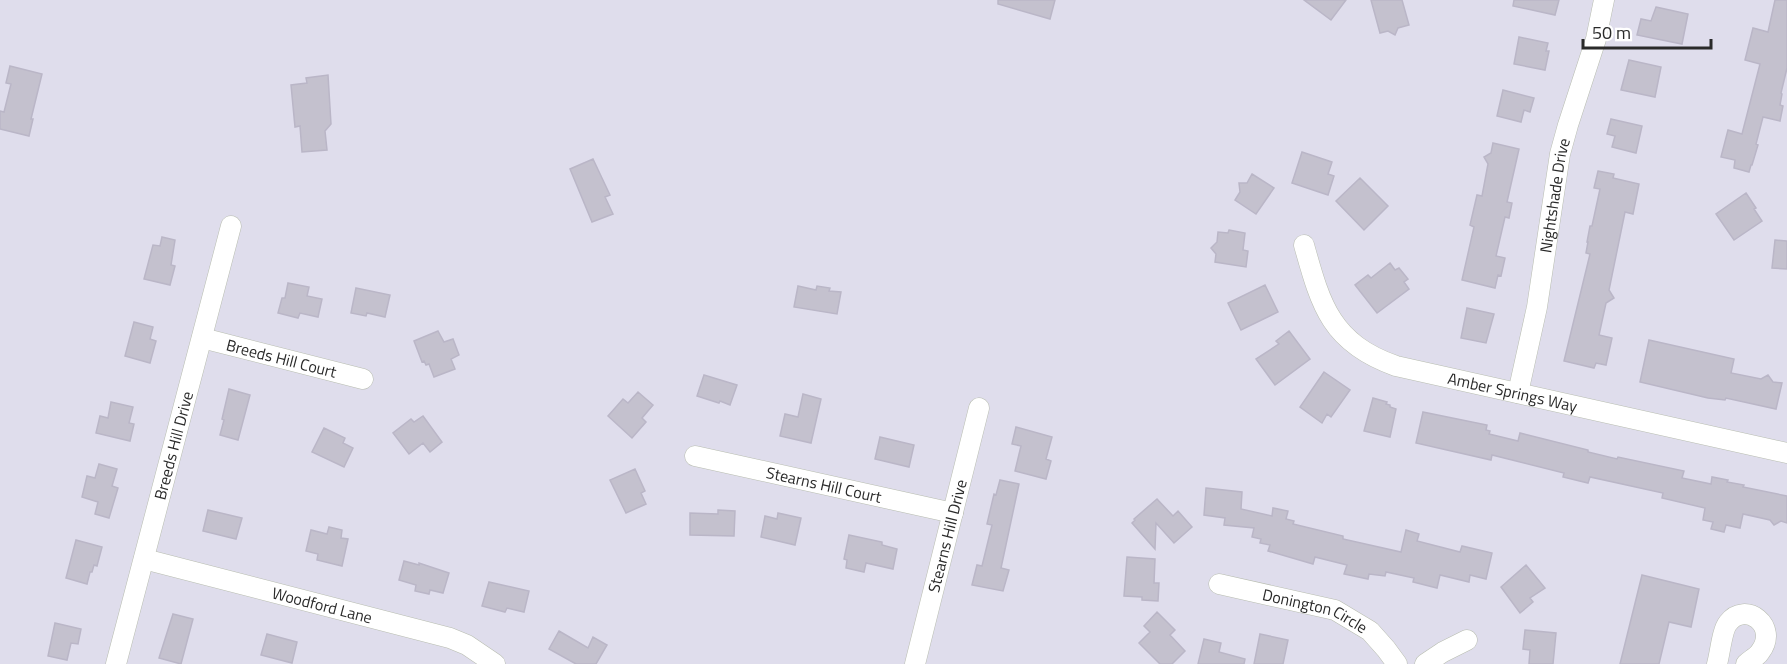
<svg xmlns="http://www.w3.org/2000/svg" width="1787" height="664" viewBox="0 0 1787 664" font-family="'Titillium Web',sans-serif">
	<rect width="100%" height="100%" fill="#dfddec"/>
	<!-- building -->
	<path fill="#c4c1ce" stroke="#bab6c7" stroke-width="1.5" d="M998,0H1055L1050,19L998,4Z
		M1304,0H1346L1331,20Z
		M1371,0H1402L1409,25L1398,28L1395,35L1388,31L1380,33Z
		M1514,0H1559L1555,15L1513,6Z
		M1775,0H1787V68L1781,93L1782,94L1780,105L1783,106L1780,121L1763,117L1756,144L1758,145L1752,165H1751L1749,172L1734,168L1735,160L1721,157L1728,130L1742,134L1760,64L1745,60L1753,28L1768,32Z
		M1656,7L1688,14L1682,44L1637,35L1641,19L1651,21Z
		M1519,37L1548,43L1546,51H1549L1545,70L1514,64Z
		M1629,60L1661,67L1655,97L1621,90Z
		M10,66L42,74L31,119H33L29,136L0,129V111L4,112L11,84L6,83Z
		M328,75L331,124L325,131L327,150L302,152L300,126L295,127L291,85L307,83L306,78Z
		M1503,90L1534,98L1530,112L1524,110L1521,122L1497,116Z
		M1611,119L1642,126L1636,153L1612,147L1615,136L1607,134Z
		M1493,143L1519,149L1507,202L1512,203L1509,218L1505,217L1496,256L1505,258L1501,276L1498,275L1495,288L1462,280L1474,227L1470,225L1477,195L1482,196L1488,164L1484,157L1491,153Z
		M1302,152L1332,162L1328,174L1334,176L1328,195L1292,183Z
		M593,159L610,195L605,197L613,214L592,222L570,169Z
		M1598,171L1614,174L1613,178L1639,184L1633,214L1625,212L1609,290L1614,298L1606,303L1599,335L1612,338L1606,365L1596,363L1594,368L1564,361L1590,254L1586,253L1588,242H1587L1590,226H1592L1600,189L1594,188Z
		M1252,174L1274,188L1256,214L1235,200L1240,192L1239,183H1247Z
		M1360,178L1388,206L1364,230L1336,201Z
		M1746,193L1756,208L1754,209L1762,221L1734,240L1716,214Z
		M1229,230L1245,233L1243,250L1248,251L1246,267L1215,262L1216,254L1211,248L1217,242L1218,232L1228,233Z
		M162,237L175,240L171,265L175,266L170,285L144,279L153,245L160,246Z
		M1775,240L1787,241V269L1772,268Z
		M1390,263L1395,270L1399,268L1408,279L1404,282L1409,289L1377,313L1355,285L1368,275L1371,278Z
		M288,283L309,287L307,296L322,299L318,317L300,313L298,318L278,313L282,298H285Z
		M1265,285L1278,312L1241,330L1228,303Z
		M798,286L816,290L817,286L830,288L829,291L841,292L837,314L794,307Z
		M356,288L390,295L385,317L367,313L366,316L351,313Z
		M1467,308L1494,314L1486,343L1461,338Z
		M134,322L153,327L150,339L156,341L150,363L125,356Z
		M438,331L444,342L453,339L459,355L451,359L455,369L434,377L429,364L426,365L424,361L422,362L414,341Z
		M1289,331L1310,359L1275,385L1256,359L1279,344L1276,341Z
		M1649,340L1734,359L1731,373L1761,379L1768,375L1773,382L1782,383L1776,409L1726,398L1725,400L1708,398L1640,382Z
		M1324,372L1350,390L1331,417L1327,414L1322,423L1300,407Z
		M704,375L737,385L730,405L720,401L719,403L697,396Z
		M229,389L250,395L238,440L220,435L224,420L222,419Z
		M638,392L653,405L642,418L646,422L632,438L608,416L623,399L628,403Z
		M803,394L821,399L811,443L780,436L785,414L798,417Z
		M1373,398L1387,402L1386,404L1390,405V407L1396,409L1390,437L1364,431Z
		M111,402L133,407L129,423L134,424L130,441L96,433L100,416L108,418Z
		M1423,412L1487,425L1486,430L1490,431L1489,434L1518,441L1520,433L1588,450V452L1617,459L1618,457L1684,471L1682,478L1711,484L1712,477L1728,480L1727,482L1744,485L1743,487L1787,496V523L1781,521L1774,525L1770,520L1743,514L1740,528L1726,525L1724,532L1711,529L1713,522L1703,520L1705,508L1662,498L1663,493L1590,477L1588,483L1563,477L1564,473L1492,455L1491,460L1416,443Z
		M423,416L442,442L430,452L423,443L409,454L393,433L411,419L414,422Z
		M1016,427L1052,437L1046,459L1051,461L1046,479L1015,471L1021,446L1012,444Z
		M324,428L345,438L343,443L353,448L344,467L312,452Z
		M880,437L914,445L909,467L875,459Z
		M99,464L117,469L112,486L118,488L109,518L95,514L98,502L82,497L87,476L95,478Z
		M635,469L645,491L641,493L646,504L626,513L610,480Z
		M1000,480L1019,484L1001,568L1009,570L1003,591L972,585L977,565L982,566L992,525L987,524L994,494L996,495Z
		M1206,488L1242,492L1241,509L1272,516L1273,508L1288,511L1286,519L1294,521L1293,524L1343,536V539L1401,552L1406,530L1419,534L1417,541L1460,552L1462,546L1492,553L1486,579L1470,575L1469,582L1440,575L1437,588L1413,582L1414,578L1386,572L1385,576L1369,574L1368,579L1344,574L1347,565L1315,557L1313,564L1268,551L1270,545L1260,543L1261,539L1252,537L1254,528L1224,525L1225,518L1204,515Z
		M1157,499L1173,516L1178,511L1192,527L1174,543L1156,523L1155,549L1132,523L1135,520L1134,519Z
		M208,510L242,518L236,539L203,531Z
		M718,510L735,511L734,536L690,535V513L718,514Z
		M778,513L801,518L795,545L761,537L765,516L777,519Z
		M329,527L342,530L341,538L348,539L342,566L317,560L318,554L306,551L311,530L327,534Z
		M849,535L882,542V545L897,549L893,569L866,563L864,572L846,568L847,560L844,559Z
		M76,540L102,547L97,566L94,565L92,572H90L87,584L66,578Z
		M1127,557L1155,559L1154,583H1159L1158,601L1142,600V597L1124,596Z
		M404,561L419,565V563L449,573L443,593L430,590L429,594L415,591L416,585L399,580Z
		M1526,565L1545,588L1530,598L1533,602L1520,613L1501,587Z
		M1642,575L1699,589L1691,627L1669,622L1659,664H1620Z
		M489,582L529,591L524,612L507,608L505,612L482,606Z
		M1157,612L1175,630L1170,635L1185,651L1172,664H1160L1139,643L1150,632L1144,626Z
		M173,614L193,619L181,664L159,658Z
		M55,623L81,629L78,644L71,643L67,660L48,656Z
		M1525,630L1556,633L1553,664H1529L1530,650L1523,649Z
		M559,631L588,648L593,637L607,645L596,664H576L549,649Z
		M267,634L297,642L292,663L261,655Z
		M1260,634L1288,640L1283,664H1254Z
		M1204,639L1221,643L1219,652L1245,659L1244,664H1198Z"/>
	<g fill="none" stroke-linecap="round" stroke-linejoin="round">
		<defs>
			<g id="street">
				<path id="s1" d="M1304,245C1321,306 1331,343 1396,366L1787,453"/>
				<path id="s2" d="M202,338L363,379"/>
				<path id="s3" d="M1518,393L1537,307L1560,154L1568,125L1596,39L1604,0"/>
				<path id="s4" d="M695,456L953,513"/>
				<path id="s5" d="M144,559L450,638L467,645L495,664"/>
				<path id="s6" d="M1219,584L1335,610L1370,631L1386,649L1397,664"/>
				<path id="s7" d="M116,664L231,226"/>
				<path id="s8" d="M915,664L979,408"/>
				<path d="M1425,664L1443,652L1467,640"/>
				<path d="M1717,664C1720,654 1722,630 1728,623C1745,600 1780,626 1760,652C1757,657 1750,660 1746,664"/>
			</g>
		</defs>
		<!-- street casing -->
		<use href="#street" stroke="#b8bdb0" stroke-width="21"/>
		<!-- street -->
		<use href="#street" stroke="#fff" stroke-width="20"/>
	</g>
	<g text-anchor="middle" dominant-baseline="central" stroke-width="4.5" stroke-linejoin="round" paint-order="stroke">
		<!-- street labels -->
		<g font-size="16" fill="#2a2a2a" stroke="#fff">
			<text stroke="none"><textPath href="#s3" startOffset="201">Nightshade Drive</textPath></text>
			<text stroke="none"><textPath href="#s2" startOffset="82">Breeds Hill Court</textPath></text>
			<text stroke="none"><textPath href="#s1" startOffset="280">Amber Springs Way</textPath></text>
			<text stroke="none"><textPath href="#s7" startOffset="226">Breeds Hill Drive</textPath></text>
			<text stroke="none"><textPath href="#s4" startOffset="132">Stearns Hill Court</textPath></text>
			<text stroke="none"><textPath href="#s8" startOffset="132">Stearns Hill Drive</textPath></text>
			<text stroke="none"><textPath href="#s5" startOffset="184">Woodford Lane</textPath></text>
			<text stroke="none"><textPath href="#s6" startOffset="100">Donington Circle</textPath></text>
		</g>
	</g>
	<!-- scale -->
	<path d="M1583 39v9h128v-9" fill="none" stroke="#2a2a2a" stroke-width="3"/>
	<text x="1592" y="39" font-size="18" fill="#2a2a2a" stroke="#ffffff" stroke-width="4.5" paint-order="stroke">50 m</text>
</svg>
